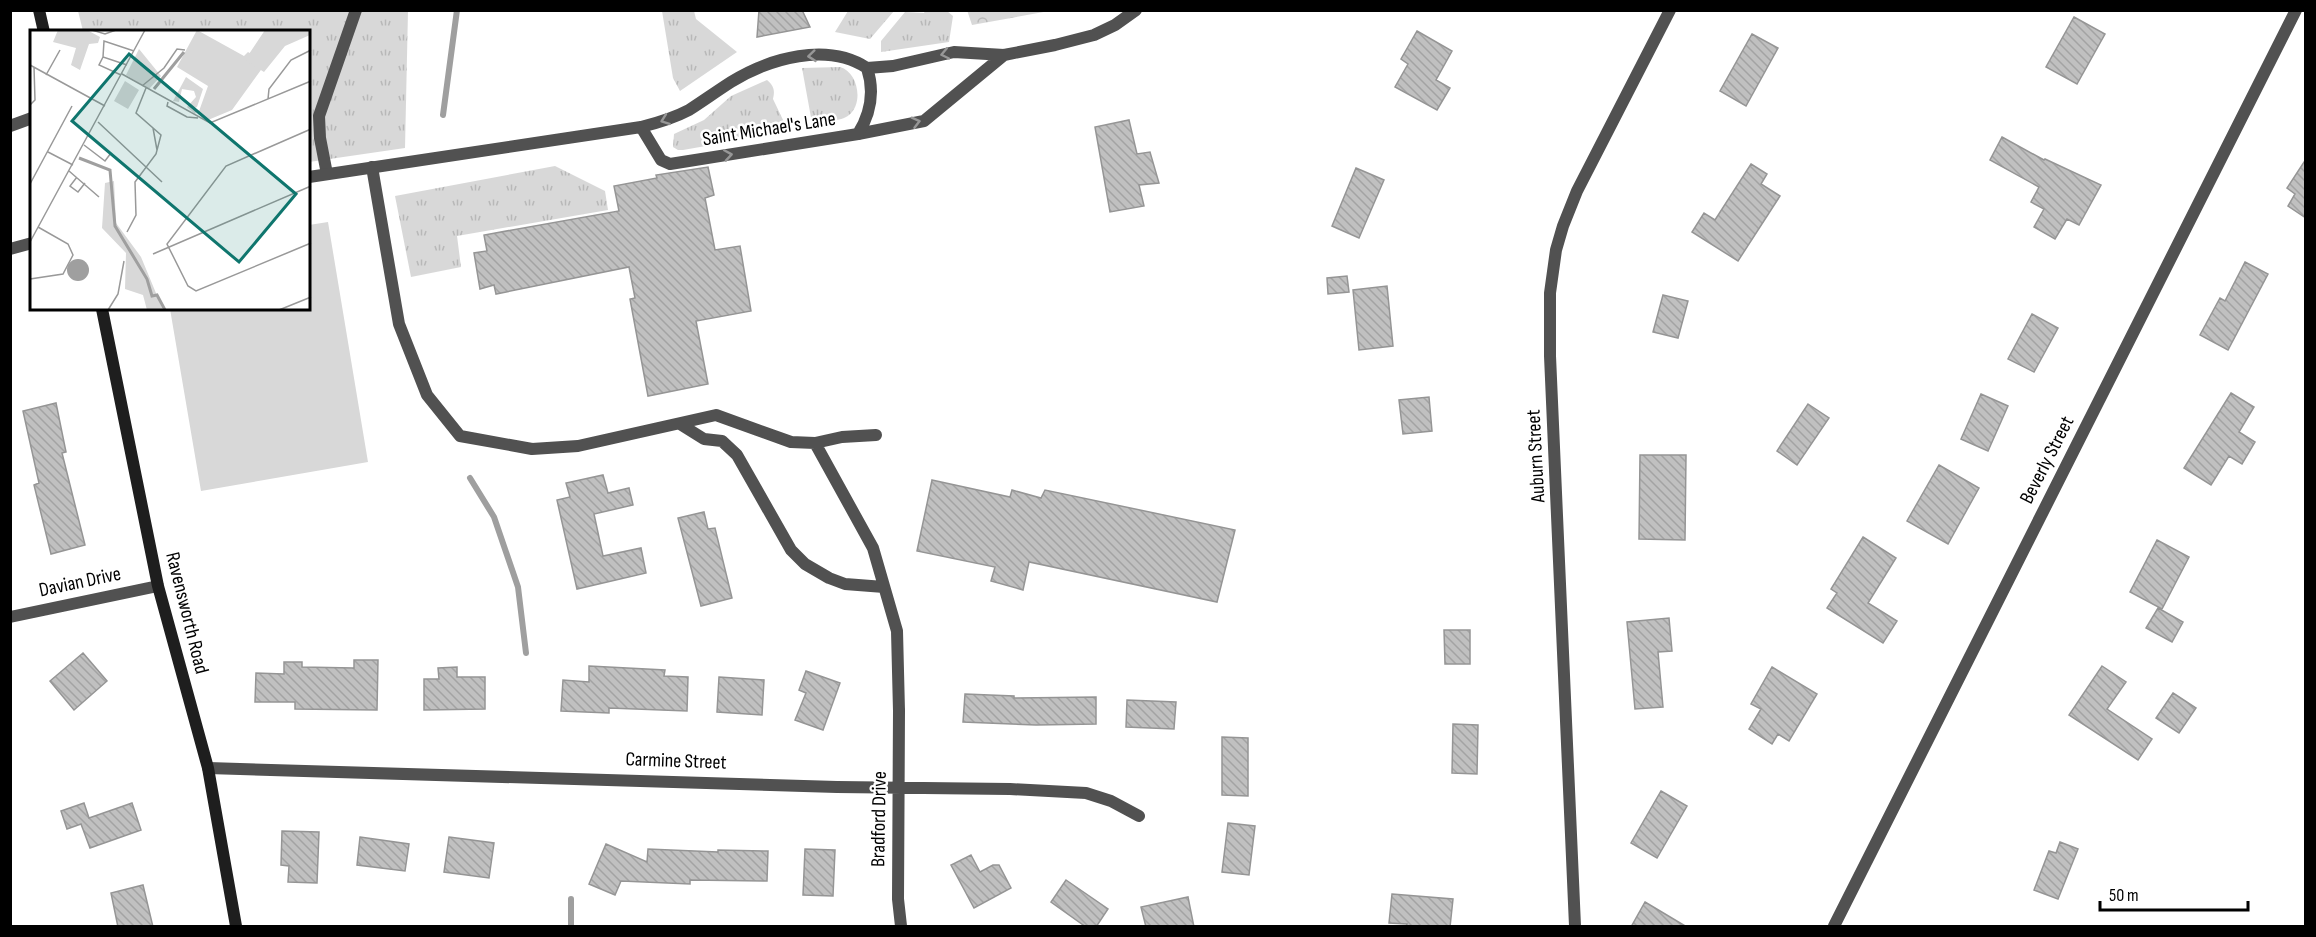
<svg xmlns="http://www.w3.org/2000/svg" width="2316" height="937" viewBox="0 0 2316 937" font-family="'Sofia Sans Condensed',sans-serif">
	<defs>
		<pattern id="grass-tufts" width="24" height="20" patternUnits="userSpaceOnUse" patternTransform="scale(1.5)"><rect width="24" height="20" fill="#d8d8d8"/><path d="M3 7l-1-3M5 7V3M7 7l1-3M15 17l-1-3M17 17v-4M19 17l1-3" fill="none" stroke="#b8b8b8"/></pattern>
		<pattern id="forest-crowns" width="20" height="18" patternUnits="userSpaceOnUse" patternTransform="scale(1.5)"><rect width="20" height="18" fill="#d8d8d8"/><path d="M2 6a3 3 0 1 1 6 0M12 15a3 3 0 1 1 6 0" fill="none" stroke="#b8b8b8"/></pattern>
		<pattern id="building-back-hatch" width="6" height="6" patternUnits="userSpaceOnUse" patternTransform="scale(1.5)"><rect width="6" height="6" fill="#c0c0c0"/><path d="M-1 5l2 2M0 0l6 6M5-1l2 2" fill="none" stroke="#a3a3a3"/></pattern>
	</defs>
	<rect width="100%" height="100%" fill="#fff"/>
	<!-- grass -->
	<path fill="url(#grass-tufts)" d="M78,11H408L405,148L309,162V32L83,31Z
		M662,11H694L696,19L737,52L680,91L673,78Z
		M848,11V10L894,11L870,39L835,32Z
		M925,11H947L953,16L949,42L881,52V41L905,12L924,13Z
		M840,67C858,72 864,103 849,115C841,122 822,121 812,123L802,68Z
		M767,80C774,86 775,90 773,99L784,122L779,133L683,150H678L673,147L674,134L704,120L731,96Z
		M555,166L605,191L608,210L457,236L461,267L411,277L395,196Z"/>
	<!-- forest -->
	<path fill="url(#forest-crowns)" d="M967,10H1049V11L972,25Z"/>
	<!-- park -->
	<path fill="#d8d8d8" d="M328,222L368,462L201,491L170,309H309V225Z"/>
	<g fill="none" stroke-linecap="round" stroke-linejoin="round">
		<!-- stream -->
		<path stroke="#9f9f9f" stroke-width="6" d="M443,115L457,10
			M470,478L494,517L518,587L526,653
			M571,899V926"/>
	</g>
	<!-- building -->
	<path fill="url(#building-back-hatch)" stroke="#959595" stroke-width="1.5" d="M759,10H802L810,27L757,37Z
		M2074,17L2105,34L2077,84L2046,67Z
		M1417,31L1452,51L1436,80L1450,88L1437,110L1395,87L1408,64L1401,59Z
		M1752,34L1778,48L1746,106L1720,91Z
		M1129,120L1137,154L1150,152L1159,183L1139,185L1144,206L1110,212L1095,127Z
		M2002,137L2044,160L2045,159L2101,185L2079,225L2067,219L2055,239L2034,227L2044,209L2031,202L2039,187L1990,160Z
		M2306,159V218L2288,206L2295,194L2287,188Z
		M1751,164L1767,174L1761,184L1780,196L1738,261L1692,232L1704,213L1715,220Z
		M708,167L714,195L705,198L715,250L740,246L751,311L696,321L708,384L648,396L630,299L635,298L629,267L496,294L494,285L480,289L474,253L487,251L484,235L619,211L614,186L657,178L656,175Z
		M1356,168L1384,180L1359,238L1332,226Z
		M2245,262L2268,274L2228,350L2200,335L2220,298L2225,301Z
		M1347,276L1349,292L1328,294L1327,278Z
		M1387,286L1393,346L1359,350L1353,290Z
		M1663,295L1688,301L1678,338L1653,332Z
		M2032,314L2058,328L2034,372L2008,359Z
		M2231,393L2254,407L2239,432L2255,442L2242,464L2229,456L2211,485L2184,468Z
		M1981,394L2008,406L1988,451L1961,439Z
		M1429,397L1432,431L1403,434L1399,400Z
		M56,403L66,452L62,453L85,545L51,554L34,485L39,483L23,411Z
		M1808,404L1829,418L1797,465L1777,451Z
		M1640,455H1686L1685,540L1639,539Z
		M1939,465L1979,488L1948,544L1907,521Z
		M603,475L608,493L629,488L633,505L594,514L603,556L641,548L646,573L577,589L557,500L570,497L566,483Z
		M932,480L1010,497L1012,490L1041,498L1045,490L1235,530L1217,602L1029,562L1023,590L991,581L995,567L917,551Z
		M704,512L708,529L715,528L732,598L701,606L678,518Z
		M1863,537L1896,558L1868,603L1897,621L1883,643L1827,608L1837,593L1831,589Z
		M2157,540L2189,557L2162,609L2130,592Z
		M2158,608L2183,622L2172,642L2146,628Z
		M1669,618L1672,651L1658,652L1663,707L1635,709L1627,622Z
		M1444,630H1470V664H1445Z
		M83,653L107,681L74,710L50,681Z
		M354,660H378L377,710L295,709V702H255L256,673L284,674V662H302V667L354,668Z
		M589,666L665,670L664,676L688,677L687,711L609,708V713L561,711L563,680L589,682Z
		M2102,666L2126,682L2107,709L2152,739L2138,760L2069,715Z
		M457,667V677H485V709L424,710V679H439L438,668Z
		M1772,667L1817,694L1789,741L1778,734L1772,744L1749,729L1761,709L1751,704Z
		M806,671L840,683L823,730L795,720L806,693L799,690Z
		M719,677L764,680L762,715L717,712Z
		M2173,693L2196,708L2179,733L2156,718Z
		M965,694L1014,696V698L1096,697V724L1036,725L963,722Z
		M1127,700L1176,702L1174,729L1126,727Z
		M1453,724L1478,725L1477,774L1452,773Z
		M1222,737L1248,738V796L1222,795Z
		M1661,791L1687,806L1657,858L1631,843Z
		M84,803L89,818L132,803L141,830L90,848L81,824L67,829L61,811Z
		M1228,823L1255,826L1249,875L1222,872Z
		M282,831L319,832L317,883L288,882L289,866L281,865Z
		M360,837L409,844L405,871L357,865Z
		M449,837L494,843L489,878L444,872Z
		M2060,842L2078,849L2058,899L2034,890L2049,851L2056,853Z
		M606,844L647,862L648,849L718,852V850L768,851L767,881L690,880V884L621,881L615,895L589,884Z
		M805,849L835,850L833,896L803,895Z
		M971,855L980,872L993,865H999L1011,888L974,908L951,865Z
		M1066,880L1108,909L1096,927H1086L1051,902Z
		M143,885L153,927H118L111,893Z
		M1392,894L1453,899L1450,927H1406L1407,924L1389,923Z
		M1188,897L1194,927H1146L1141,907Z
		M1645,902L1687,927H1631Z"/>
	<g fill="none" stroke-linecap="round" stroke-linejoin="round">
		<!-- service -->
		<path stroke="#515151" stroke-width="12" d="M867,68L893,66L954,52L1004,55L1055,45L1094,35L1115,25L1136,10
			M10,126L32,118
			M858,134L924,121L1004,55
			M372,167L399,324L427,395L460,436L532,449L578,446L716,415L791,442L815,443L873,548L897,631L899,711
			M327,174L320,138L319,116L356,10
			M10,249L32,243
			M680,424L704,439L722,441L737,455L791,550L805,564L829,578L845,584L884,587
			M815,443L842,437L876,435"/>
		<!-- minor -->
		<path stroke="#515151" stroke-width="12" d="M309,177L641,127C657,123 674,118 689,110C703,101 717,91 731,82C770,58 827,42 867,68C875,92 871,113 858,134L670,164L661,160L641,127
			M10,617L158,586
			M899,711L898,899L901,926
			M208,768L837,787L1010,789L1086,793L1111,801L1139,816
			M1575,926L1550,356V293L1556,250L1563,226L1577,191L1670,10
			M1834,926L2296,10"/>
		<!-- secondary -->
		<path stroke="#1e1e1e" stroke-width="12" d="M39,10L44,32
			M102,309L158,586L208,768L236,926"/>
	</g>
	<!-- one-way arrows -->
	<defs><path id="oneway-chevron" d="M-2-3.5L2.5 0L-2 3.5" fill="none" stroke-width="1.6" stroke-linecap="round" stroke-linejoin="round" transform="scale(1.5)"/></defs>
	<g stroke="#979797">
		<use href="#oneway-chevron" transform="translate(945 54) rotate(168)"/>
		<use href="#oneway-chevron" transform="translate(812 56) rotate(174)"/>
		<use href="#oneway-chevron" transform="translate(665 120) rotate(160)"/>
		<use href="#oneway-chevron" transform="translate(916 122) rotate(-15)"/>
		<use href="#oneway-chevron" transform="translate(728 155) rotate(-9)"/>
	</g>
	<g text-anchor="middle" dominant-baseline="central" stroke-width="5" stroke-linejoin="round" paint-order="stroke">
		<!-- street labels -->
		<g font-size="20" fill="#000" stroke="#fff">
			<text transform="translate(769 129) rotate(-9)">Saint Michael's Lane</text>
			<text transform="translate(1536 456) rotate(-93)">Auburn Street</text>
			<text transform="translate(2047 460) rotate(-63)">Beverly Street</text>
			<text transform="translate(80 582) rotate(-12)">Davian Drive</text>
			<text transform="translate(187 613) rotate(76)">Ravensworth Road</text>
			<text transform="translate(676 761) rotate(2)">Carmine Street</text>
			<text transform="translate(879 819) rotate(-89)">Bradford Drive</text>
		</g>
	</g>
	<!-- overview -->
	<g transform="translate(30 30)">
		<rect width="280" height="280" fill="#fff"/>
		<path d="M109,19L131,46L119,59L96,45ZM156,47L173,59L167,77L162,79L167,80L165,84L157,77L166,67L164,61L152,59L149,72L143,71Z" fill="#d8d8d8"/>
		<path d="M28,0H57L70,7L68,13L59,14L50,40L41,35L46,18L23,12ZM167,0L214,26L218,22L236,33L202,80L178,90L168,84L178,56L147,37ZM84,151L86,193L111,227L133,280H117L113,265L95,259L96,223L72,198L75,153Z" fill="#d8d8d8"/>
		<path d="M235,0H280V5L255,16L234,42L215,30ZM95,51L109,60L98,79L84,71Z" fill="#d8d8d8"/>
		<path d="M37 240a11 11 0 1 1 22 0a11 11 0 1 1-22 0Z" fill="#9f9f9f"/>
		<path fill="none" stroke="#9f9f9f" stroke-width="3" d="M124,59L154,22M49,128L80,140L85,196L117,249L122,266L127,265L135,280"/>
		<path fill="none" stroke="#999" stroke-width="1.5" d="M62,0L75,4L86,0M73,27L69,35L91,45M0,35L75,76M97,35L73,27L74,11L104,21M92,44L180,93L281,51M16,45L30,20M112,56L134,38L147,19L155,20M238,69L239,59L261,30L281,20M138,72L137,76L157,87L168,88M0,75L5,70L4,37M68,92L132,152M123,98L127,120M281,99L196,136L137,214L158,256L166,261L281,213M54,115L75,131L81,123M18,122L43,135M39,141L69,167M47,147L40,156L48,162L55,153M0,154L42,76M97,202L106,185L105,152L126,124L131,105L106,83L116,58M0,212L115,0M123,224L281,156M0,249L33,244L43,225L38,214L8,197M78,280L88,264L94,231M249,280L281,267"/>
		<path fill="#0f766e" fill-opacity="0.15" stroke="#0f766e" stroke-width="3" d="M99,24L266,164L209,232L42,91Z"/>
		<rect width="280" height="280" fill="none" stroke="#000" stroke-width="3"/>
	</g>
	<!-- border -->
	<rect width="2316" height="937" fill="none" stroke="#000000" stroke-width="24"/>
	<!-- scale -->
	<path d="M2100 901v9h148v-9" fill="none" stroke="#000000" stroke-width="3"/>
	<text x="2109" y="901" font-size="18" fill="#000000" stroke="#ffffff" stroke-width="4.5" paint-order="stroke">50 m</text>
</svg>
